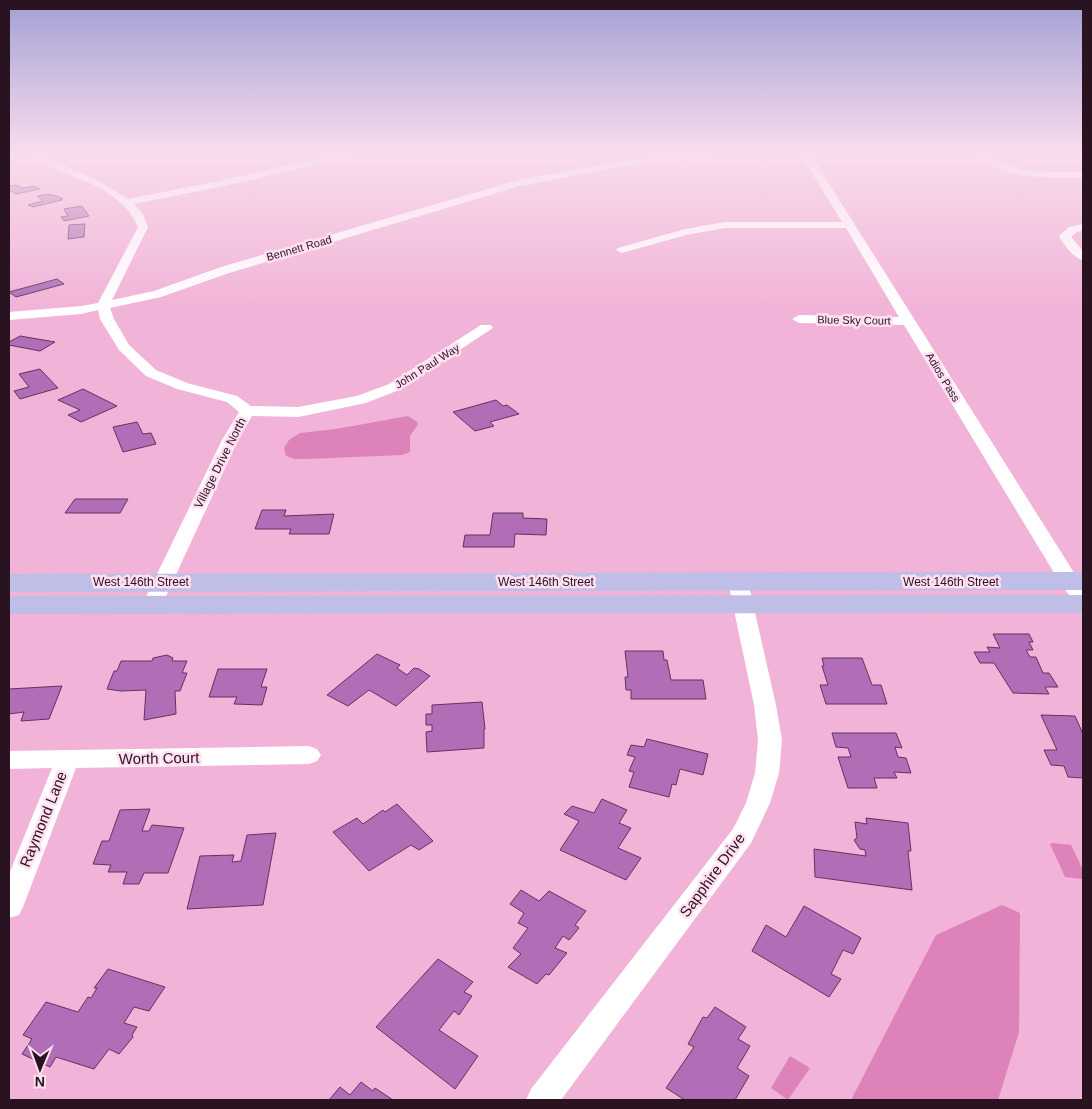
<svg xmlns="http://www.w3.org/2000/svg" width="1092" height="1109" viewBox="0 0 1092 1109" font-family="Arial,sans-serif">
	<rect width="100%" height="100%" fill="#f1b3d7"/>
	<!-- water -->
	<path fill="#dd83b9" d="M408,416L416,421L418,424L410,436V452L402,455L307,459H295L286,456L284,448L289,440L300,433L336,429Z
		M1052,843L1071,845L1083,870V879L1065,877L1050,844Z
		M1002,905L1020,913L1019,1032L998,1100H851L936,935Z
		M790,1056L810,1068L788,1100L771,1088Z"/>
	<!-- building -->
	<path fill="#b16eb7" stroke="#5c3660" d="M16,185L23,188L34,186L40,189L16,194L9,190V186Z
		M47,194L57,196L63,199H60L62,200L33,207L28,205L43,201L37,196Z
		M82,206L89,216L64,221L61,217L68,216L64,209Z
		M85,224L84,237L68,239L69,225Z
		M57,279L64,284L16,297L9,292Z
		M20,336L55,342L40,351L9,345V342Z
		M40,369L58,388L20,399L14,391L29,387L19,374Z
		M83,389L117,406L81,422L68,415L80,410L58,400Z
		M496,400L503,406L507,405L519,414L490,422L494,426L475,431L453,412Z
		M137,422L143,434L151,433L156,444L123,452L113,427Z
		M75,499H128L120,513H65Z
		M262,510H286L284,516L334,514L329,534H289L291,529H255Z
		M493,513H523V518L547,519L546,535L515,534L514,547H463L465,535H490Z
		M993,634H1029L1033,642H1029L1033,650H1026L1030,657H1036L1043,673H1049L1058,687H1045L1049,694L1013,693L994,663H980L974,652H990L987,647L1000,648Z
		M625,651H663L664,660H667L671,680H703L706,699H631V690H626L625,677H628Z
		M377,654L400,665L397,668L407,675L414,668L419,669L430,676L396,706L369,690L348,706L327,695Z
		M167,655L173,658L172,661H187L182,673H187L180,691H175L176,714L144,720L146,690L121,691L107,689L114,671H117L121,661H152L153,658Z
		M822,658H862L872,685H881L887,704H826L820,685H828L822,666H824Z
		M218,669H267L261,687H267L262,705L234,704L237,697H209Z
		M62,686L49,719L21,721L24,712L9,714V689Z
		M482,702L485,729H484V748L427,752L426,732L432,731V725H426V714H432V705Z
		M1041,715L1075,716L1083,734V778L1068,777L1064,766L1051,765L1044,750H1057Z
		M832,733H896L902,748L895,747L898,757L906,758L911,773L894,772L897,778H874L877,788H848L838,757H851L848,748L836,747Z
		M647,739L708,754L703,775L680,769L676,785L672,784L669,797L629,787L634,772L629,771L635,757L627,755L631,745L644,747Z
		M602,799L627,810L619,823L631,828L618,848L641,858L626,880L560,850L579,821L564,814L572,806L594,813Z
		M397,804L433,841L419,850L411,845L369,871L333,832L357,818L363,824L383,810L385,812Z
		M150,809L142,831H149L152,825L184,828L168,873H144L139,884H123L127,872H108L111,865L93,864L102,841H109L120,810Z
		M866,818L908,823L911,851H908L912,890L815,877L814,849L866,856L865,850L860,849L854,840L857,838L855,822L867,824Z
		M276,833L263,905L187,909L200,856L234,855L232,862L241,861L247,835Z
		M521,890L539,901L549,891L586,911L575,925L579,928L569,940L563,936L555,948L567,953L549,975L546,974L537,984L508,967L521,954L513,948L528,928L518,923L524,913L510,904Z
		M804,906L861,938L853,954L843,950L831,974L841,979L829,997L752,951L766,925L786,937Z
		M438,959L473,982L464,992L472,996L459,1015L454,1011L439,1030L478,1056L455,1089L376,1027Z
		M108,969L165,987L149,1011L134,1007L124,1023L137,1027L132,1035L133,1037L119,1054L109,1049L94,1069L56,1057L50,1067L22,1054L32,1039L23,1035L46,1002L78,1012L88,997L91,998L97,988H94Z
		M715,1007L746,1027L738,1039L750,1046L737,1068L749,1076L735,1100H685L666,1088L694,1047L688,1044L703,1017L707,1018Z
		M361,1082L373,1091L375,1088L393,1100H329L340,1087L350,1095Z"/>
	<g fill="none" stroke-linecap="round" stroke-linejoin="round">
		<!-- street -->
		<path fill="#fff" fill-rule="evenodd" d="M22,152H34L97,180L128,199L214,182L347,152H364L359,155L214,188L134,204L143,214L148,227L112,300L154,291L221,267L518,180L620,161L711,152H742L737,155L620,167L520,186L229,273L161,297L110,308L114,319L129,345L156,370L187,383L237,396L251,406L298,407L357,396L389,384L481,325H491L493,328L399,390L366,403L298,417L252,416L238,440L162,605L159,609L152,611L145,609L142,605L222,440L239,412L227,402L177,389L146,376L119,350L100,319L98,310L81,314L9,320V312L81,306L98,303L138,227C124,192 82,180 50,167C41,163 29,159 22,152Z
			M799,152H809L1083,587V607L1076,605L1059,581L904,325L799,323L792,319L799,315L899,317L846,228H725L686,235L622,253L616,250L618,248L685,229L725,222H842Z
			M974,152C990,152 1002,164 1017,168C1038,173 1061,172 1083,172V178C1048,178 1000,180 974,152Z
			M1083,224V230L1077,232L1071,237L1083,251V260C1073,258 1064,245 1059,236L1069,227Z
			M738,576L745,578L748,582L776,705L782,740L779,773L770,803L751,843L561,1100H526L531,1089L733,829L746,803L755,773L758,740L754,705L728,582L731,578Z
			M309,746L317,749L321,755L317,761L309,764L76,768L23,907L19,915L9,918V874L52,768L9,769V751Z"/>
		<!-- primary -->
		<path fill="#bebee6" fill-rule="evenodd" d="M1083,572V590L9,592V574Z
			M1083,595V613L9,614V596Z"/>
	</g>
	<!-- sky -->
	<linearGradient id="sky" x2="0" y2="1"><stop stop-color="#a3a0d5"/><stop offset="0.5" stop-color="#f9dded"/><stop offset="1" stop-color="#f9dded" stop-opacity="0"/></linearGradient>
	<rect width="1092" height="307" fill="url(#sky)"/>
	<g text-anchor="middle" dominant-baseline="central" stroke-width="5" stroke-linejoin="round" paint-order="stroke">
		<!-- far-street labels -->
		<g font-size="11" fill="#291320" stroke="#ffdff1">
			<text transform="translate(299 248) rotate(-16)">Bennett Road</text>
			<text transform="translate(854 320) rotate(1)">Blue Sky Court</text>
			<text transform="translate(427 366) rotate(-32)">John Paul Way</text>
			<text transform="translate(943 377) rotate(59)">Adios Pass</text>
		</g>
		<!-- street labels -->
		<g font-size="12" fill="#291320" stroke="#ffdff1">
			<text transform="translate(220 463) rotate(-63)">Village Drive North</text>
			<text x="141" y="582">West 146th Street</text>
			<text x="546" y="582">West 146th Street</text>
			<text x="951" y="582">West 146th Street</text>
		</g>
		<!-- near-street labels -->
		<g font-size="15" fill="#291320" stroke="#ffdff1">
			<text transform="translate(159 758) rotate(-1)">Worth Court</text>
			<text transform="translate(43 819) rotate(-68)">Raymond Lane</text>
			<text transform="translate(712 875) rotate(-54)">Sapphire Drive</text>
		</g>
	</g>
	<!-- border -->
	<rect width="1092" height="1109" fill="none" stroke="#291320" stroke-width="20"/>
	<!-- north arrow -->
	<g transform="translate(40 1069) rotate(181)" stroke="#ffdff1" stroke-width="4" paint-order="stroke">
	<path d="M0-4L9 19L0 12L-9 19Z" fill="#291320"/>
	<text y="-8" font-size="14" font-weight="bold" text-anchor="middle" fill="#291320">N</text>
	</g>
</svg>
